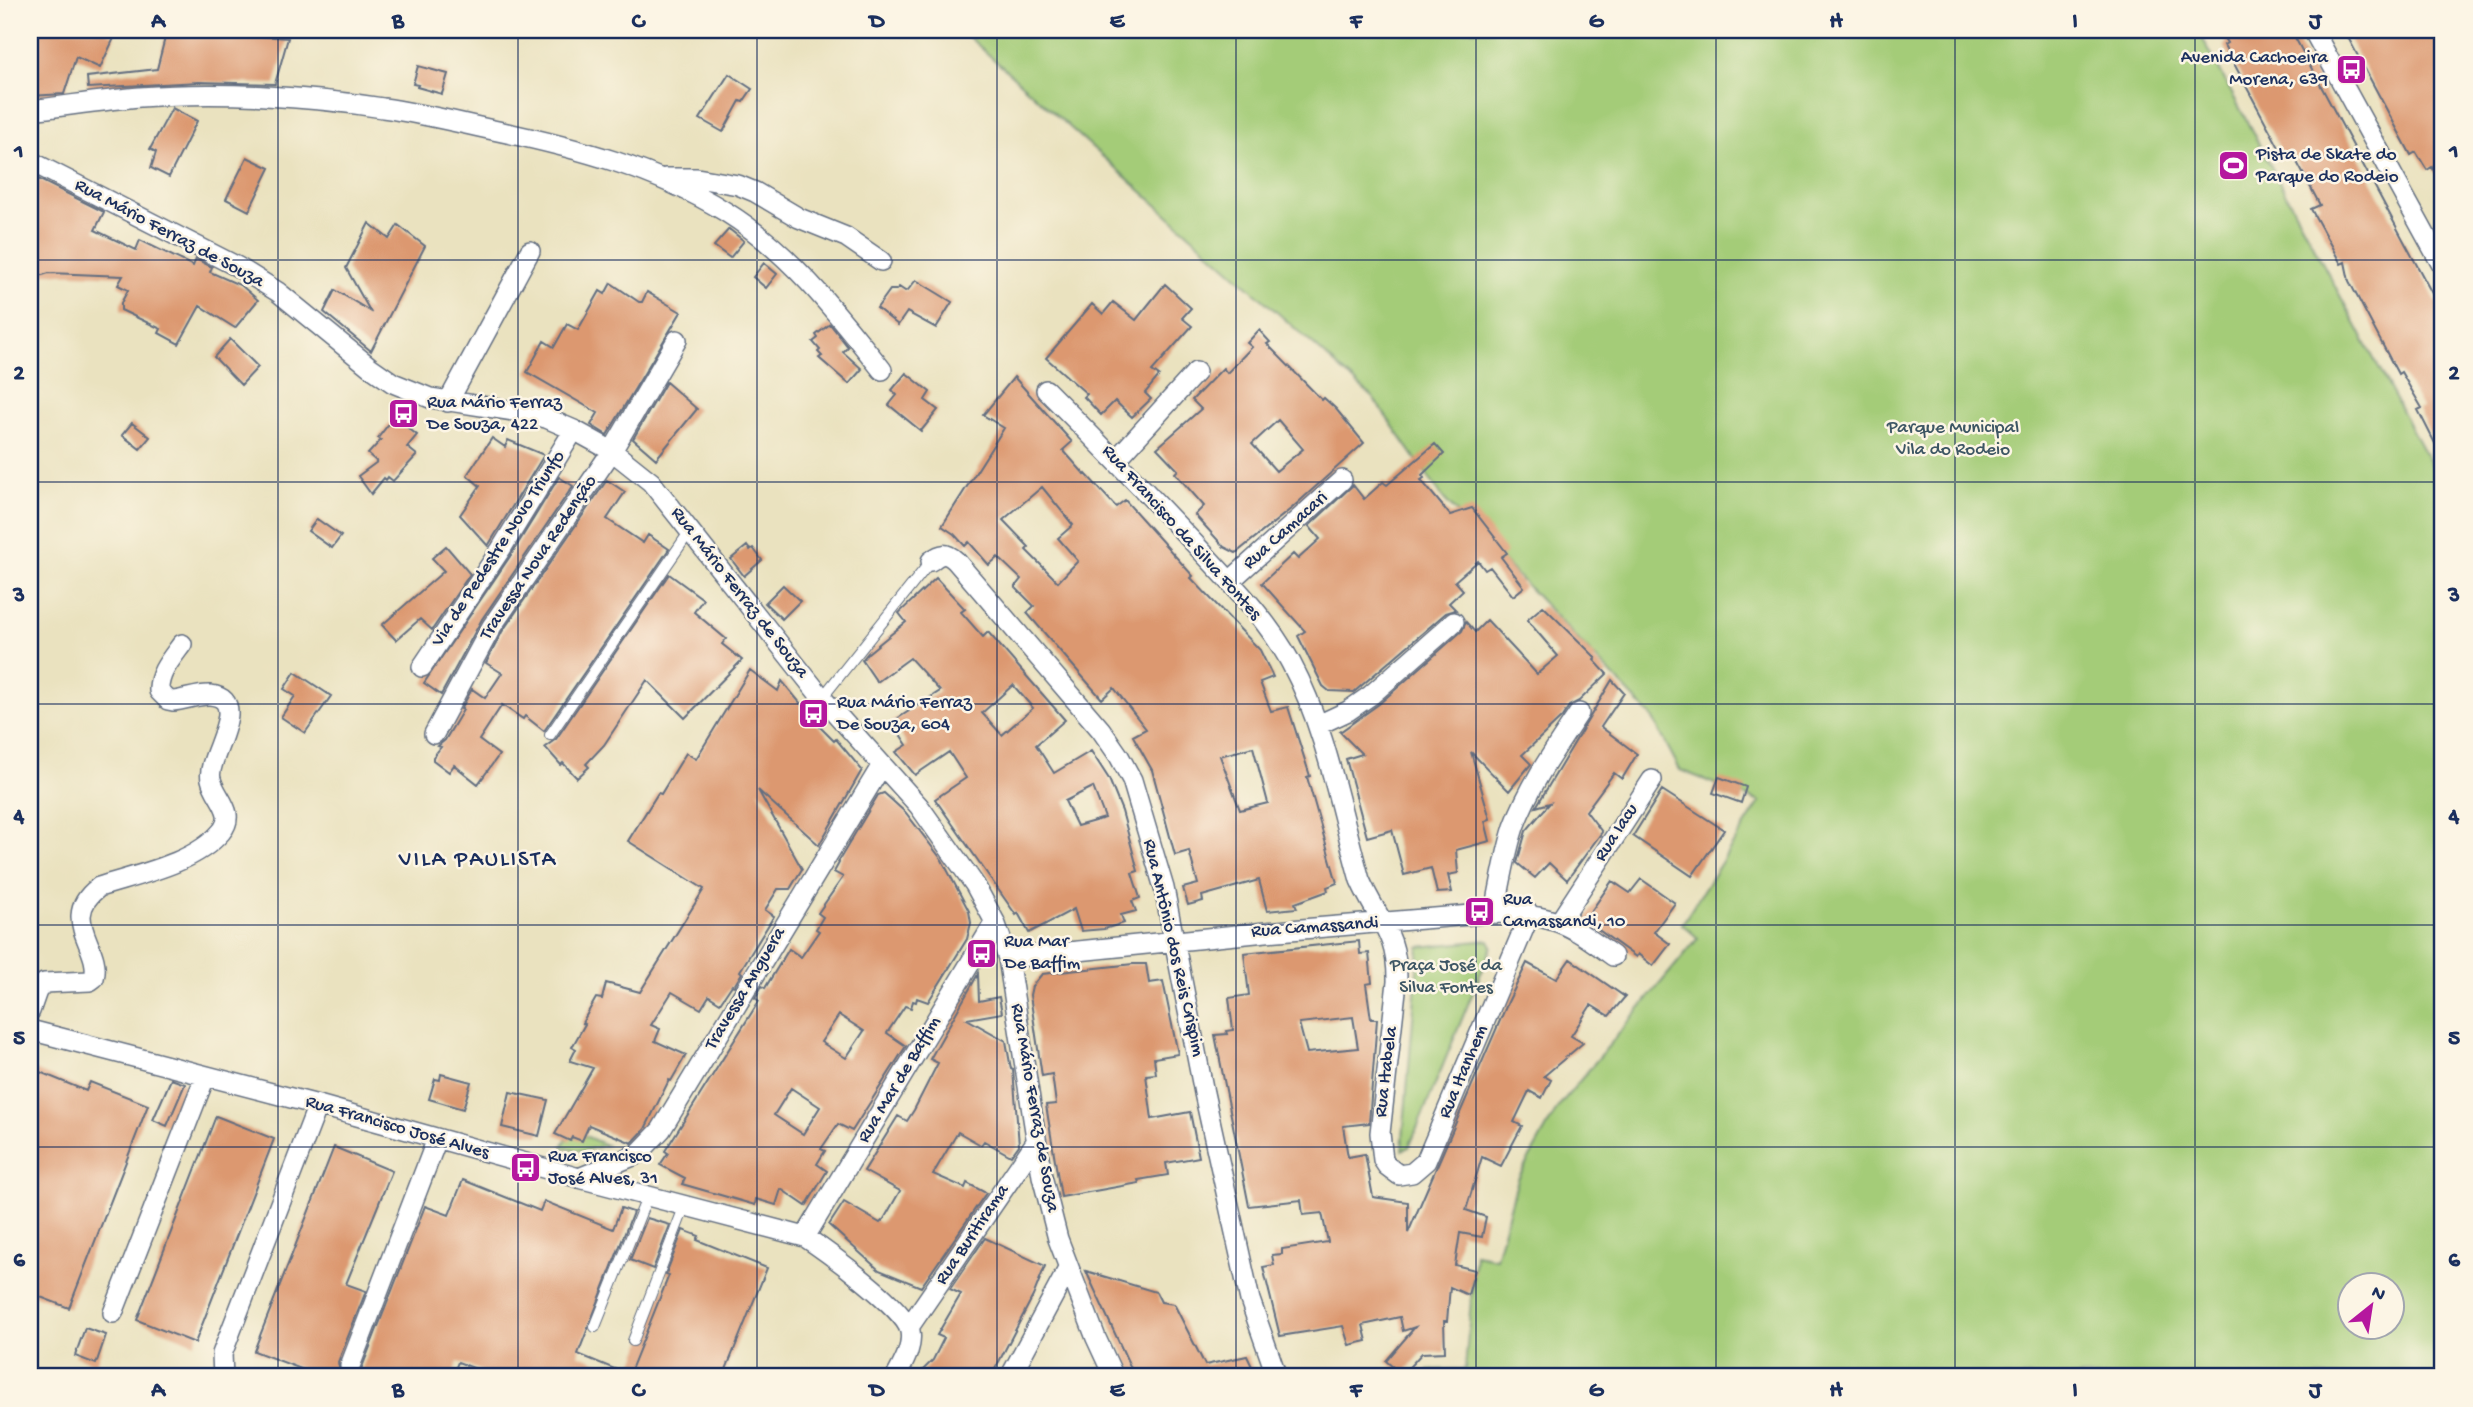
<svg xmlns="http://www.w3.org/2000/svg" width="2473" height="1407" viewBox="0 0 2473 1407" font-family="'Gochi Hand',sans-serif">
	<rect width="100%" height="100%" fill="#fcf5e5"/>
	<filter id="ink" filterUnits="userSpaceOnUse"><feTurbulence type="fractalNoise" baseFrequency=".0143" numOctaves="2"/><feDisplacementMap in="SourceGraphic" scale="14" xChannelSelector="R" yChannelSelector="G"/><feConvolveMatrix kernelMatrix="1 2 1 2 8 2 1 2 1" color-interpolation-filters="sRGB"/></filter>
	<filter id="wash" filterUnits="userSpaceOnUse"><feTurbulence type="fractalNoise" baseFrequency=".00686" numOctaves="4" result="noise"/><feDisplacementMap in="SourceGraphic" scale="28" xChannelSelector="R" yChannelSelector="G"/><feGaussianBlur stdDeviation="1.57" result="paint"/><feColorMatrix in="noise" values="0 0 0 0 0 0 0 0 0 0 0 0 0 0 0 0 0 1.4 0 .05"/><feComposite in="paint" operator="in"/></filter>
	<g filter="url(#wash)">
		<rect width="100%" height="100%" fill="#eae2bf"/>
		<!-- green -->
		<path fill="#a4cc78" stroke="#607e6b" stroke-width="2" fill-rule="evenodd" d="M961,30H2198L2443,488V1377H1425L1430,1370L1465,1369L1475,1254L1496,1258L1518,1179L1558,1107L1698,938L1682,924L1760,802L1680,770L1652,717L1444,499L1373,398ZM2350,1284H2392V1326H2350Z
			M1489,940L1492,946L1413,1138L1409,1147L1402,1150L1419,947Z
			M571,1130L606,1145L583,1151L562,1147Z"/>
		<g id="blocks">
			<!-- building -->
			<path fill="#dc986f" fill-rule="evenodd" d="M30,30H104L115,36L100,68L76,57L64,94L30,96Z
				M167,30H246V35L288,38L275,84L199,82L88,88L87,77L157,69Z
				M2237,30H2291L2443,314V459L2418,410L2422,408L2401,372L2398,374L2349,281L2345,262L2341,264L2311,209L2320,205L2312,190L2291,151L2283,155L2224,45L2227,43L2224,38Z
				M2344,30H2443V188L2432,167L2427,170L2416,152L2411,155Z
				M418,66L448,74L442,94L417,87L418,85L413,84Z
				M729,74L752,89L743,102L740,101L723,132L700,119Z
				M172,108L197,121L169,177L151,168L156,152L150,149Z
				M247,157L270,168L249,211L226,199Z
				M30,175L104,212L95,230L136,250L140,240L193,266L196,259L212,267L210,272L242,286L258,300L235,328L200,306L179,344L159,333L161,329L121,310V303L128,290L118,285L123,276L49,273L30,279Z
				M369,223L389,239L398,225L425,246L371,351L324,312L335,290L370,311L346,268Z
				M729,229L744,241L730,258L714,246Z
				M764,263L777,274L766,288L753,277Z
				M916,280L952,302L936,328L907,312L898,325L877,308L890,290H896L899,287L905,291L908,290Z
				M611,283L639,302H642L647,292L681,312L607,435L591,425L598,413L527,372L544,341L554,347L567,324L578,330L600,291L605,294Z
				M1165,284L1191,308L1182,318L1192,326L1152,371L1159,376L1145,393L1151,399L1132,417L1115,401L1101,415L1084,397L1087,394L1046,358L1092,304L1103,314L1113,302L1136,320Z
				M830,324L848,347L843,352L862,369L849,384L819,358L822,356L818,352L820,350L813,342L818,338L816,335Z
				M1259,330L1270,342L1267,344L1322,400L1324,398L1336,409L1364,443L1292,508L1236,553L1224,547L1195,515L1204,506L1175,473L1178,470L1157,448L1201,409L1192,400L1223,368L1227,373L1252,347L1247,343ZM1278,420L1303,449L1276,471L1252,444Z
				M230,339L258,367L241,385L214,357Z
				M906,373L930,392L925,400L938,410L921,431L889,405L897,395L892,390Z
				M1014,377L1072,442L1063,450L1085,475L1086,474L1116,507L1125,500L1193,576L1191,578L1260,650L1273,677L1260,682L1271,711L1288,707L1310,776L1307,777L1337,883L1327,887L1328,891L1295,903L1297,908L1267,911L1259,880L1202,896L1203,901L1188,905L1183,888L1198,884L1189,851L1175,855L1152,770L1133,736L1146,729L1114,688L1102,699L1027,613L1034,606L1015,587L1021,579L998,557L989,565L969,542L965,546L954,534L942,526L1004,428L983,415ZM1042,487L1073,525L1058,538L1078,561L1058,582L1026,550L1029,547L1003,520ZM1253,747L1268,803L1240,810L1220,756Z
				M666,382L697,409L656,459L633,439Z
				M394,417L417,435L407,447L417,455L393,481L388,477L386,480L384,478L371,494L358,476L377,462L368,454L381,440L378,438Z
				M132,423L150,437L140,449L122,435Z
				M492,438L505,447L508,440L544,455L488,546L460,515L480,486L467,475Z
				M1435,444L1444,454L1422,475L1424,478L1421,480L1450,515L1472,508L1507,553L1501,557L1524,587L1513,596L1490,567L1485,570L1478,561L1455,581L1463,590L1449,603L1456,610L1446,613L1354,692L1329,691L1323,686L1298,636L1305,631L1262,583L1293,554L1298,559L1320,539L1309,526L1353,485L1364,499L1383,482L1387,485Z
				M559,477L573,486L482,619L441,695L424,683L511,555Z
				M607,480L625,492L607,519L643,543L648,535L669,549L544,731L525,716L523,719L502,705L479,740L499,755L478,784L454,765L449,772L433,760V757L441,747L438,746L445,740L463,710L461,709L472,689L485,698L502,673L486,663L502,632Z
				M317,519L341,536L332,548L308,531Z
				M446,546L470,574L432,630L420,619L396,640L382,625L444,571L432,558Z
				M747,546L750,550L753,548L762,560L744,576L731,559Z
				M669,574L703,599L694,612L726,639L722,644L742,660L685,718L647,680L604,745L586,764L589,767L577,778L563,763L561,765L545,747L556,739Z
				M936,578L965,609L961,612L983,637L988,632L1065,720L1036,745L1054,773L1091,751L1109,779L1122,811L1138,871L1132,873L1140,898L1132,901L1136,911L1121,915L1124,923L1104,929L1081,931L1074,909L1029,933L1018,913L1016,915L935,799L966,778L949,752L915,775L896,752L907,745L892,722L940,691L910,658L877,682L862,660L868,653L906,622L899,613ZM1013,685L1033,708L1002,735L982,713ZM1093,787L1105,818L1077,826L1065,801Z
				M783,585L800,601L782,619L765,603Z
				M1543,606L1591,653L1596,658L1594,660L1607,674L1579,701L1569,706L1562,717L1522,755L1531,764L1509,791L1471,752L1490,819L1485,821L1490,841L1456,850L1458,873L1448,875L1452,892L1437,893L1431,868L1404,875L1392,830L1367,837L1346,759L1362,754L1340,732L1379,704L1462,631L1466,622L1475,632L1487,620L1537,674L1558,656L1527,620Z
				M750,670L778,691L782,681L820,727L834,741L836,739L862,770L819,845L758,790L802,869L790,889H778L765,910L774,916L740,971L742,973L734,986L732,985L720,1003L709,996L701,1009L672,992L651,1025L660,1029L655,1041L686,1055L671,1081L669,1080L645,1129L632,1143L589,1125L582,1141L572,1137L570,1141L555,1134L593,1068L570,1061L576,1049L572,1047L585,1024L582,1023L596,998L602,999L606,983L640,992L704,889L628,841L658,793L661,794L686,753L696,759Z
				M295,672L331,696L305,733L281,717L295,696L284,689Z
				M1612,680L1624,693L1601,727L1637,754L1622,779L1614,773L1586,811L1602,832L1567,880L1549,863L1535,878L1517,863L1526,831L1550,803L1536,807Z
				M1719,777L1746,787L1741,803L1713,793Z
				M1662,790L1724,830L1692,876L1633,836Z
				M884,793L906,813L942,860L969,911L971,923L967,939L928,1002L917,998L916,1002L913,1001L911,1008L905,1006L887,1033L906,1046L852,1131L838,1124L821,1149L825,1151L817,1164L827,1171L806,1206L781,1189L776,1205L756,1199L755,1205L682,1184L685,1178L660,1165L668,1153L665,1151L759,1001L755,998L762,986L765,988L789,949L801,957L819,931L816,929L823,917L818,913L843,877L834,872L839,863L838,862L878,795ZM839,1015L864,1031L846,1058L821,1042ZM791,1088L820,1107L803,1134L774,1115Z
				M1641,879L1675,903L1654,932L1670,944L1653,966L1638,954L1636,957L1585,920L1612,881L1630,893Z
				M1359,941L1360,954L1369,953L1372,983L1366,984L1371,1019H1377L1369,1123L1343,1126L1348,1157L1365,1154L1373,1197L1408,1202V1233L1508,1002L1527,963L1556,979L1570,959L1625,997L1609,1016L1591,1005L1571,1036L1583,1043L1544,1076L1551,1080L1542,1098L1529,1091L1514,1122L1522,1126L1501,1166L1482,1157L1466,1210L1486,1217L1482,1237L1460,1233L1455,1265L1475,1270L1468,1295L1450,1287L1447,1321H1444L1445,1352L1422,1353L1402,1375L1386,1361L1415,1327L1403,1331L1400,1317L1363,1325L1367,1341L1349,1345L1343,1326L1280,1336L1263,1267L1274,1265L1272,1255L1282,1254V1249L1328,1242L1322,1213L1303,1215L1301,1200L1249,1206L1215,1035L1227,1034L1226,1031L1233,1030L1229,998L1249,995L1244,953ZM1353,1017L1358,1048L1307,1053L1299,1023Z
				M1133,964H1146L1149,983L1163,981L1178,1054L1154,1058L1156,1074L1146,1075L1152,1119L1190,1112L1199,1157L1166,1163L1168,1175L1138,1180L1139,1183L1061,1197L1046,1105L1056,1104L1052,1074L1042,1076L1030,995L1032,986L1042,974Z
				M978,974L979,1001L999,997L1002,1013L967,1019L1006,1041L1011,1069L1013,1070L1019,1145L1011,1156L984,1141L981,1145L958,1132L933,1174L965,1188L967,1183L986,1193L921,1287L879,1270L829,1225L844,1202L880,1223L884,1219L900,1191L864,1171L898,1116L907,1121L914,1110L938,1063L930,1059Z
				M30,1068L86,1091L90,1082L148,1105L69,1308L30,1293Z
				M441,1074L471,1082L463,1109L429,1099L435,1079L440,1080Z
				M171,1079L185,1084L167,1126L153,1120Z
				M510,1092L548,1100L539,1136L502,1127Z
				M216,1116L274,1139L195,1343L137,1320Z
				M334,1147L392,1171L346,1284L366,1291L338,1362L340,1373L345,1377H322L254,1351Z
				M463,1180L540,1211L544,1201L613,1229L621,1208L633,1212L578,1354L629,1375L669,1275L666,1274L683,1230L699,1236L697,1240L767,1268L723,1377H696L684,1373L683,1377H497L458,1362L452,1377H354L361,1370L425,1206L449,1215Z
				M647,1218L670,1225L653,1269L630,1260Z
				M985,1238L1045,1266L1033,1296L991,1377H916L933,1360L944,1338L937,1335L961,1294L950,1289Z
				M1086,1271L1156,1292L1161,1302L1174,1304L1205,1365L1247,1356L1257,1377H1135Z
				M85,1328L106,1335L96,1364L75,1356Z"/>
		</g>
	</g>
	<g filter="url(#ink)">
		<use href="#blocks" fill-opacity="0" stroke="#636e80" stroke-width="2"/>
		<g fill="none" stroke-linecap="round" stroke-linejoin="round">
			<defs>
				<path id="service" d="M822,698L931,561
					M550,735L690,531
					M595,1327L648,1195
					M633,1341L685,1205"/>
				<path id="minor" d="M2313,30L2443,267
					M30,110C66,106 103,100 140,97C217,91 307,96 383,108C420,113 456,122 493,130C574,147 655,168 726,212C789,251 837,313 882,370
					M30,161L238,267L278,292L370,367L393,383L430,398L526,413L546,418L574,430L612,451L651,482L822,698L919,806L975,885L995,922L1008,958L1042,1176L1058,1239L1096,1338L1114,1377
					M665,178H697L738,185L755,192L799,218L846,237L881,261
					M1046,390C1096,440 1145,491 1194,543C1228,580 1267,618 1291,663C1326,728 1340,809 1360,880C1378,921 1398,933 1397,982L1380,1133L1383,1160L1387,1166L1399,1175L1412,1173L1426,1161L1530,914
					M448,402L530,251
					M1116,460L1196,372
					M931,561C941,553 946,552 956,561L1101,730L1119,756L1132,780L1164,888L1204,1093L1250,1300L1277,1377
					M1230,581L1342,480
					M422,667L501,549L574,430
					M1318,725L1348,711L1371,695L1454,622
					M434,734L492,626L612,451L677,340
					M1495,913C1500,885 1505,855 1514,827C1529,786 1555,749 1579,713
					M1560,921L1652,780
					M1008,958L1266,932L1495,913C1553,915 1567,922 1613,956
					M30,1011L37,991L44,983L90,981L94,978C103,947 57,919 99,887C136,875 194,864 221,832C238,812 215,798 211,779C205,759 253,699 210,695C199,694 185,700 173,701L168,700L159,691C158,673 172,658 182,644
					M30,1030L318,1105L579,1178L805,1237C826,1251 905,1308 910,1331C913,1348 903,1363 896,1377
					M579,1178L638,1154L661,1130L882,765
					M805,1237L995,922
					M113,1313L205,1077
					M909,1327L1036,1142
					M350,1366L437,1139
					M223,1377L222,1354L318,1105
					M1010,1377L1068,1269"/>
			</defs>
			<!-- service casing -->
			<use href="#service" stroke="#636e80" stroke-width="12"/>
			<!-- minor casing -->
			<use href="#minor" stroke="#636e80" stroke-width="22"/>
			<!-- service -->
			<use href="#service" stroke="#fff" stroke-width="10"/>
			<!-- minor -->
			<use href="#minor" stroke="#fff" stroke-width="19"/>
		</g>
	</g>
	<!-- grid -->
	<path fill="none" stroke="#1b2f5e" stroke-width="2" stroke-opacity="0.55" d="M278,30V1377M518,30V1377M757,30V1377M997,30V1377M1236,30V1377M1476,30V1377M1716,30V1377M1955,30V1377M2195,30V1377M30,260H2443M30,482H2443M30,704H2443M30,925H2443M30,1147H2443"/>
	<!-- icons -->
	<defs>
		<symbol id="bus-square" viewBox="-11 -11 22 22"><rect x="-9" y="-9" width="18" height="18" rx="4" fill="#b5179e" stroke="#fcf5e5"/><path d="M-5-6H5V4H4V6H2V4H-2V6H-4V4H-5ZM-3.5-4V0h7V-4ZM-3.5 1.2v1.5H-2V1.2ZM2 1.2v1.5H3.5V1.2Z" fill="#fff"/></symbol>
		<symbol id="stadium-square" viewBox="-11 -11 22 22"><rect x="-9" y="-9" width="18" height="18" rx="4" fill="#b5179e" stroke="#fcf5e5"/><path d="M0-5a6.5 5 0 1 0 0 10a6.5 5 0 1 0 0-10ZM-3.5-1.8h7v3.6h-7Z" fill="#fff"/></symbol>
	</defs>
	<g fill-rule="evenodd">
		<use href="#bus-square" x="2334" y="52" width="35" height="35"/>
		<use href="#stadium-square" x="2216" y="148" width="35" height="35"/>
		<use href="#bus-square" x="386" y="396" width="35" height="35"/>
		<use href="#bus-square" x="796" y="696" width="35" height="35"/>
		<use href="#bus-square" x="1462" y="894" width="35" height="35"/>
		<use href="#bus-square" x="964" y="936" width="35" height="35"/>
		<use href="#bus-square" x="508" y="1150" width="35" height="35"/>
	</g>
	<g text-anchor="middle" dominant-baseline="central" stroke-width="5" stroke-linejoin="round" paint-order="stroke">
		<!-- poi labels -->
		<g font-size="19" fill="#1b2f5e" stroke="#fcf5e5" text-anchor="start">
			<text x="2328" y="58" text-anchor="end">Avenida Cachoeira<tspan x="2328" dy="22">Morena, 639</tspan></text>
			<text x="2256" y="155">Pista de Skate do<tspan x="2256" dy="22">Parque do Rodeio</tspan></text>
			<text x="427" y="403">Rua Mário Ferraz<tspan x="427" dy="22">De Souza, 422</tspan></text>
			<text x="837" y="703">Rua Mário Ferraz<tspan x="837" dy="22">De Souza, 604</tspan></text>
			<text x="1503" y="900">Rua<tspan x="1503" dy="22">Camassandi, 10</tspan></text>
			<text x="1004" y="942">Rua Mar<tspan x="1004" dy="22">De Baffim</tspan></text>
			<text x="548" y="1157">Rua Francisco<tspan x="548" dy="22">José Alves, 31</tspan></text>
		</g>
		<!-- street labels -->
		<g font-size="19" fill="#1b2f5e" stroke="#fcf5e5">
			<text transform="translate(169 234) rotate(28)">Rua Mário Ferraz de Souza</text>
			<text transform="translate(1286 531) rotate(-42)">Rua Camacari</text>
			<text transform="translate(1181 533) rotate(48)">Rua Francisco da Silva Fontes</text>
			<text transform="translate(499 549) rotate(-57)">Via de Pedestre Novo Triunfo</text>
			<text transform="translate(539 558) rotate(-56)">Travessa Nova Redenção</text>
			<text transform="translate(739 593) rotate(52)">Rua Mário Ferraz de Souza</text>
			<text transform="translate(1617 833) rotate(-57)">Rua Iacu</text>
			<text transform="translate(1315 928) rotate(-4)">Rua Camassandi</text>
			<text transform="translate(1173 948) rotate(77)">Rua Antônio dos Reis Crispim</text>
			<text transform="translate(746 989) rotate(-59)">Travessa Anguera</text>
			<text transform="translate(1387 1072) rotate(-83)">Rua Itabela</text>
			<text transform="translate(1464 1072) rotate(-67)">Rua Itanhem</text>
			<text transform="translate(900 1080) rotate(-59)">Rua Mar de Baffim</text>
			<text transform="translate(1034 1108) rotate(80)">Rua Mário Ferraz de Souza</text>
			<text transform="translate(397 1128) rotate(16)">Rua Francisco José Alves</text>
			<text transform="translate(973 1235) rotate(-56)">Rua Buritirama</text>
		</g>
		<!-- park labels -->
		<g font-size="19" fill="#3d5664" stroke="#fcf5e5">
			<text x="1953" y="428">Parque Municipal<tspan x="1953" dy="22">Vila do Rodeio</tspan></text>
			<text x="1446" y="966">Praça José da<tspan x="1446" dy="22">Silva Fontes</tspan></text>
		</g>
		<!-- quarter labels -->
		<g font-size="23" letter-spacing="2" fill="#1b2f5e" stroke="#fcf5e5">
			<text x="478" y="860">VILA PAULISTA</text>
		</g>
	</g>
	<!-- margin -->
	<rect width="2473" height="1407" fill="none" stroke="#fcf5e5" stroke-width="77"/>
	<!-- north arrow -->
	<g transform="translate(2371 1306) rotate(30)"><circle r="33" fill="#fcf5e5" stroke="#a2a6af" stroke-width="2"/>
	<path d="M0-5L12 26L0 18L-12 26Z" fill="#b5179e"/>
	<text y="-10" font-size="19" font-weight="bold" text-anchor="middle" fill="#1b2f5e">N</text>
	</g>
	<rect x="38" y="38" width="2396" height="1330" fill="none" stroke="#1b2f5e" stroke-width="2.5"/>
	<g font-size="23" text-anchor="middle" font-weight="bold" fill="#1b2f5e">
		<text x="158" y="27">A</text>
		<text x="398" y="27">B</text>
		<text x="638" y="27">C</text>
		<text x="877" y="27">D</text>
		<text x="1117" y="27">E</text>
		<text x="1356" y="27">F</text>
		<text x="1596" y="27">G</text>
		<text x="1836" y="27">H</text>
		<text x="2075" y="27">I</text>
		<text x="2315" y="27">J</text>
		<text x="19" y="157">1</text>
		<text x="2454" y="157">1</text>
		<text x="19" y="379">2</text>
		<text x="2454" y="379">2</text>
		<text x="19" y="601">3</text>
		<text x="2454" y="601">3</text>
		<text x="19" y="822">4</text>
		<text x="2454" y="822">4</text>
		<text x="19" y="1044">5</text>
		<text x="2454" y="1044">5</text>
		<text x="19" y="1266">6</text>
		<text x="2454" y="1266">6</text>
		<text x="158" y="1396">A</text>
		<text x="398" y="1396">B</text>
		<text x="638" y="1396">C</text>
		<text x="877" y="1396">D</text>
		<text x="1117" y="1396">E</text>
		<text x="1356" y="1396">F</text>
		<text x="1596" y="1396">G</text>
		<text x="1836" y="1396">H</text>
		<text x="2075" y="1396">I</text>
		<text x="2315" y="1396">J</text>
	</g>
</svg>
